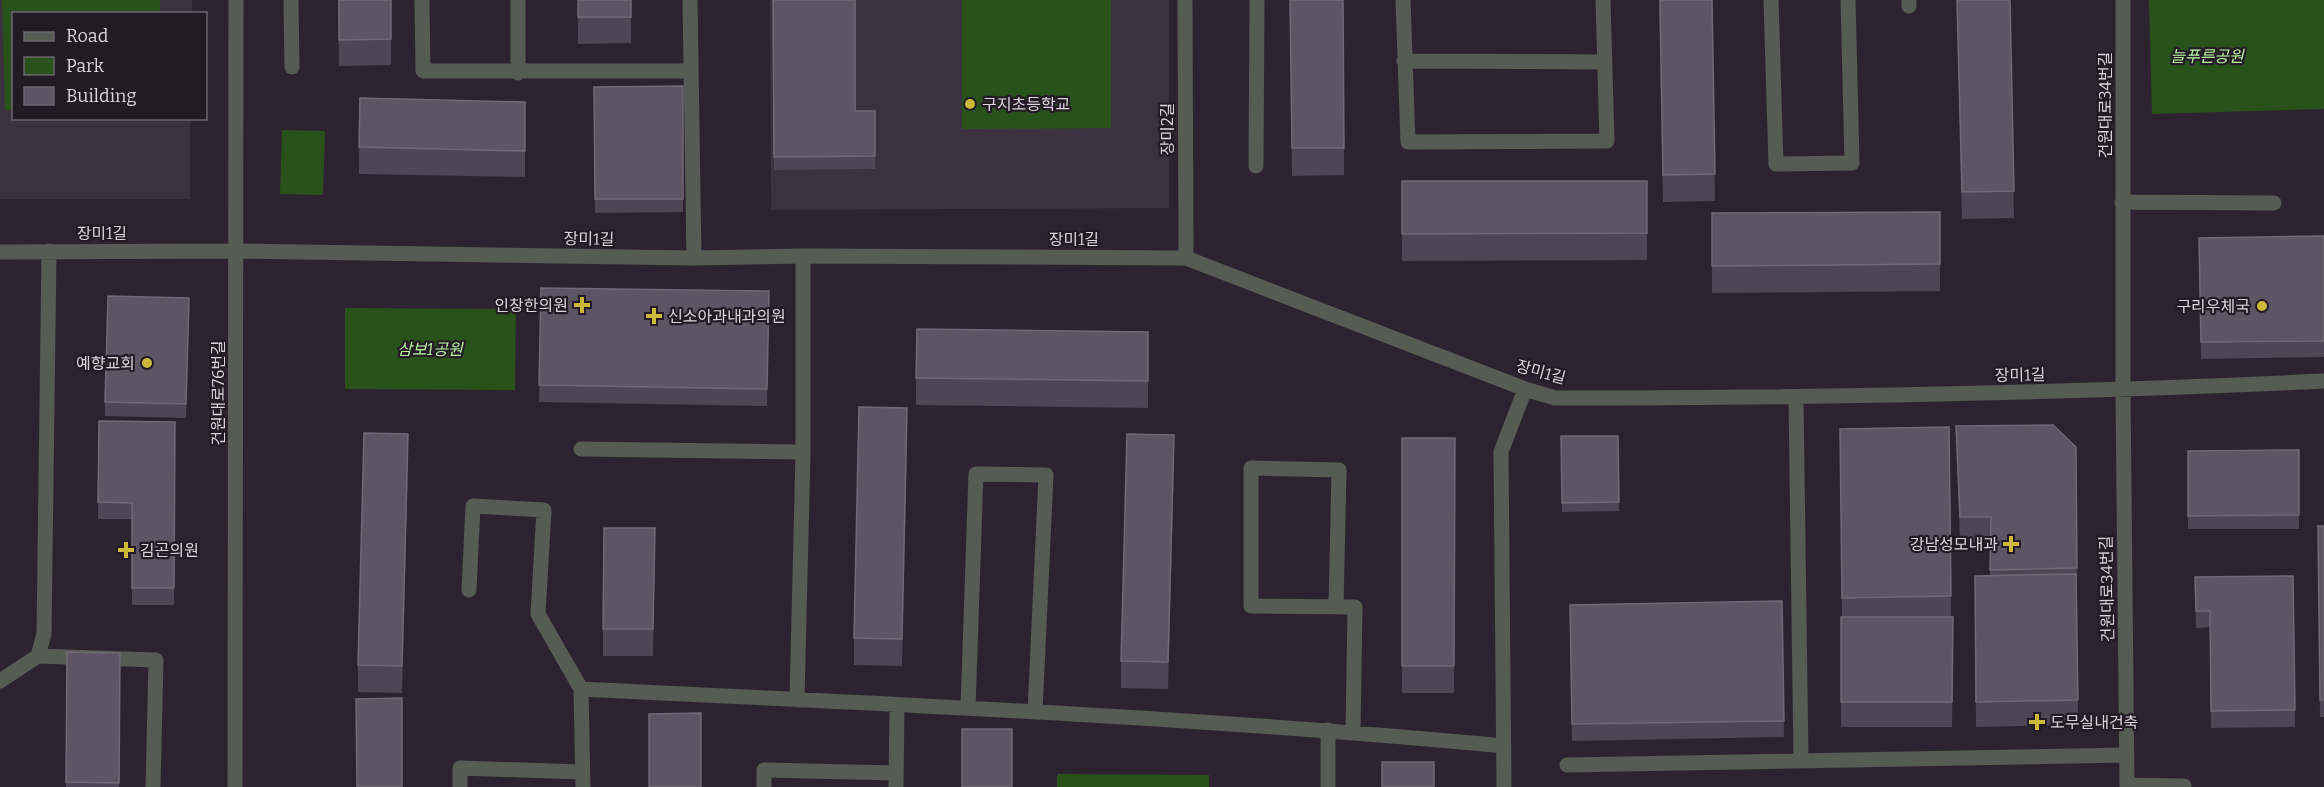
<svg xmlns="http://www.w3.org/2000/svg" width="2324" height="787" viewBox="0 0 2324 787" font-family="Bitter,'Noto Sans KR',serif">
	<rect width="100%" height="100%" fill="#2d2330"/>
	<!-- education -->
	<path fill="#3c313f" d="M0,0H192V13L14,14V118L190,119V199H0Z
		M770,0H1169V208L771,210Z"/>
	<!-- green -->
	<path fill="#29521a" d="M2,0H160V13L14,14L13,111H5Z
		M962,0H1111V128L962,129Z
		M2149,0H2324V109L2152,114Z
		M282,130L325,131L323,195L280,194Z
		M345,308L516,309L515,390L345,389Z
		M1057,774L1209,775V787H1057Z"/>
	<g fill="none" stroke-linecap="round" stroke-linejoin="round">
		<!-- minor -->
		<path stroke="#565b54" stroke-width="15" d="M291,0L292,67
			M422,0L423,71H691
			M690,0L694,258
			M1185,0L1186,258
			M1403,0L1408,142L1607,141L1603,0
			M1771,0L1776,164L1852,163L1848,0
			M1909,0V6
			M2123,0V391L2127,787
			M1404,61L1605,62
			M518,73V0
			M1256,166L1257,0
			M2122,202L2274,203
			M0,252L236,251L694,258L803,256L1186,258L1525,389L1555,398C1812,398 2068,393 2324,381
			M1796,398L1801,760
			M581,449L803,452V256
			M469,590L473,506L544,510L538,614L581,689L583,787
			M1336,607L1339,470L1251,468V606L1355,607L1353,732
			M38,656L156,660L153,787
			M0,681L38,656L44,634L49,251
			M581,689C889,704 1197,717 1504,746
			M797,700L803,452
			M968,708L976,474L1046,475L1035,712
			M1567,765L2127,755
			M2127,785L2184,786
			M235,787L236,0
			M460,787V768L582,772
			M764,787V770L896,773
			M896,787L897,705
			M1328,787V730
			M1504,787L1501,452L1525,389"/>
	</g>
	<!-- wall -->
	<path fill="#4e4654" d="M338,0H391V65L339,66Z
		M578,0H631V43L578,44Z
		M773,0L855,111H875V169L774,170Z
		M1290,0L1344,148V175L1292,176Z
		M1659,0H1712L1715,201L1663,202Z
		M1957,0H2010L2014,218L1962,219Z
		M683,86V212L595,213L594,87Z
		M525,102V177L359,174V147Z
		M1402,181H1647V260L1402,261Z
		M1940,212V291L1712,293V213Z
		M2324,236V357L2201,359L2199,238Z
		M541,288L769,291L767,406L539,402Z
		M189,311L186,418L105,416V402Z
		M1148,332V408L916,405V378Z
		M99,421L175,422L174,605H132V519H98Z
		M1956,426L2076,447L2078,725L1976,727L1975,576H1990V542H1960Z
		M1949,427L1951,617H1953L1952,727H1841V617H1842L1840,429Z
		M907,435L902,666L854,665V638Z
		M1561,436H1618L1619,511L1562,512Z
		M1402,438H1455L1454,693H1402Z
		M2299,450V529H2188V451Z
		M408,461L402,693L358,692V665Z
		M1174,462L1168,689L1121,688V661Z
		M2318,526H2324V717H2320Z
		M655,528L653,656H603V629Z
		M2293,576L2295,727L2211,728L2210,627L2196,628L2195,577Z
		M1782,601L1784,737L1572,741L1570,605Z
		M120,653L119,787H66V782Z"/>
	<!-- shaded-wall -->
	<path fill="#3a3140" d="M907,408V435L902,666V639Z
		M408,434V461L402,693V666Z
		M1174,435V462L1168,689V662Z"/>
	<!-- building -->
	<path fill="#5d5563" stroke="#706976" stroke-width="1.5" d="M339,0H391V39L339,40Z
		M578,0H631V17H578Z
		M773,0H855V111H875V156L774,157Z
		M1290,0H1343L1344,148H1292Z
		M1660,0H1712L1715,174L1663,175Z
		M1957,0H2010L2014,191L1962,192Z
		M683,86V199H595L594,87Z
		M360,98L525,102V151L359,147Z
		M1402,181H1647V233L1402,234Z
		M1940,212V264L1712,266V213Z
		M2324,236V341L2201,342L2199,238Z
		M541,288L769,291L767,389L539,385Z
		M108,296L189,298L186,404L105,402Z
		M917,329L1148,332V381L916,378Z
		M859,407L907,408L902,639L854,638Z
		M99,421L175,422L174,588H132V503L98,502Z
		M2053,425L2076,447L2077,568L1990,570L1991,517H1960L1956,426Z
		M1949,427L1951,596L1842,598L1840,429Z
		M364,433L408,434L402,666L358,665Z
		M1127,434L1174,435L1168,662L1121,661Z
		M1561,436H1618L1619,502L1562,503Z
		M1402,438H1455L1454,666H1402Z
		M2299,450V515L2188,516V451Z
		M2318,526H2324V700H2320Z
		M604,528H655L653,629H603Z
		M2076,574L2078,700L1976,702L1975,576Z
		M2293,576L2295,710L2211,711L2210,611H2196L2195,577Z
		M1782,601L1784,721L1572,724L1570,605Z
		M1841,617H1953L1952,702H1841Z
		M67,652L120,653L119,783L66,782Z
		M402,698V787H357L356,699Z
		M701,713V787H649V714Z
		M962,729H1012V787H962Z
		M1382,762H1434V787H1382Z"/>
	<!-- markers -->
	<g fill="#cdb938" stroke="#231a26" stroke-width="2">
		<circle cx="970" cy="104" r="6"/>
		<path d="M579 296h6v6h6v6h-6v6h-6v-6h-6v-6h6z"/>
		<circle cx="2262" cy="306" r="6"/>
		<path d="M651 307h6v6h6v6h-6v6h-6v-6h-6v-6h6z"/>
		<circle cx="147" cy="363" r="6"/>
		<path d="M2008 535h6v6h6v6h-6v6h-6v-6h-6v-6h6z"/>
		<path d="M123 541h6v6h6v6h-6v6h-6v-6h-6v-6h6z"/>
		<path d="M2034 713h6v6h6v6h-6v6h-6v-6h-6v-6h6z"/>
	</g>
	<g text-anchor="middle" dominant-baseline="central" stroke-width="4.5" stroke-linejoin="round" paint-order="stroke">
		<!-- park labels -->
		<g font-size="16" font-style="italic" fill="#b5f5a0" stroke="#231a26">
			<text x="2207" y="56">늘푸른공원</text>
			<text x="430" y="349">삼보1공원</text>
		</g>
		<!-- poi labels -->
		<g font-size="16" fill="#dad4dc" stroke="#231a26" text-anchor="start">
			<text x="982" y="104">구지초등학교</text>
			<text x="568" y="305" text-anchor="end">인창한의원</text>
			<text x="2250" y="306" text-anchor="end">구리우체국</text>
			<text x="668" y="316">신소아과내과의원</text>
			<text x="135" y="363" text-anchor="end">예향교회</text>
			<text x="1998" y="544" text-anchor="end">강남성모내과</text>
			<text x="140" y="550">김곤의원</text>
			<text x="2050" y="722">도무실내건축</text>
		</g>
		<!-- street labels -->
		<g font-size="16" fill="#dad4dc" stroke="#231a26">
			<text transform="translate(2105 105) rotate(-90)">건원대로34번길</text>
			<text transform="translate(1167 129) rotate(-90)">장미2길</text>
			<text x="102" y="233">장미1길</text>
			<text transform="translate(589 239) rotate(1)">장미1길</text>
			<text x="1074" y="239">장미1길</text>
			<text transform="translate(1541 372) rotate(15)">장미1길</text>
			<text transform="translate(2020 375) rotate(-1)">장미1길</text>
			<text transform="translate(218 393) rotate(-90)">건원대로76번길</text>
			<text transform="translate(2107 589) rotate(-91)">건원대로34번길</text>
		</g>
	</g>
	<!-- legend -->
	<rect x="12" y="12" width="195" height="108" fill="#231a26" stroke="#6c646f" stroke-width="1.5"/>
	<rect x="24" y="32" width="30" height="9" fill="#565b54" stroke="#6c646f" stroke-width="1.5"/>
	<text x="66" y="42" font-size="18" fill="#dad4dc">Road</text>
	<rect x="24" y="57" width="30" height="18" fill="#29521a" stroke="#6c646f" stroke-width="1.5"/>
	<text x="66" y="72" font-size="18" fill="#dad4dc">Park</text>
	<rect x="24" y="87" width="30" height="18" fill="#5d5563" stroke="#6c646f" stroke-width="1.5"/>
	<text x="66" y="102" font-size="18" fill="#dad4dc">Building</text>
</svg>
